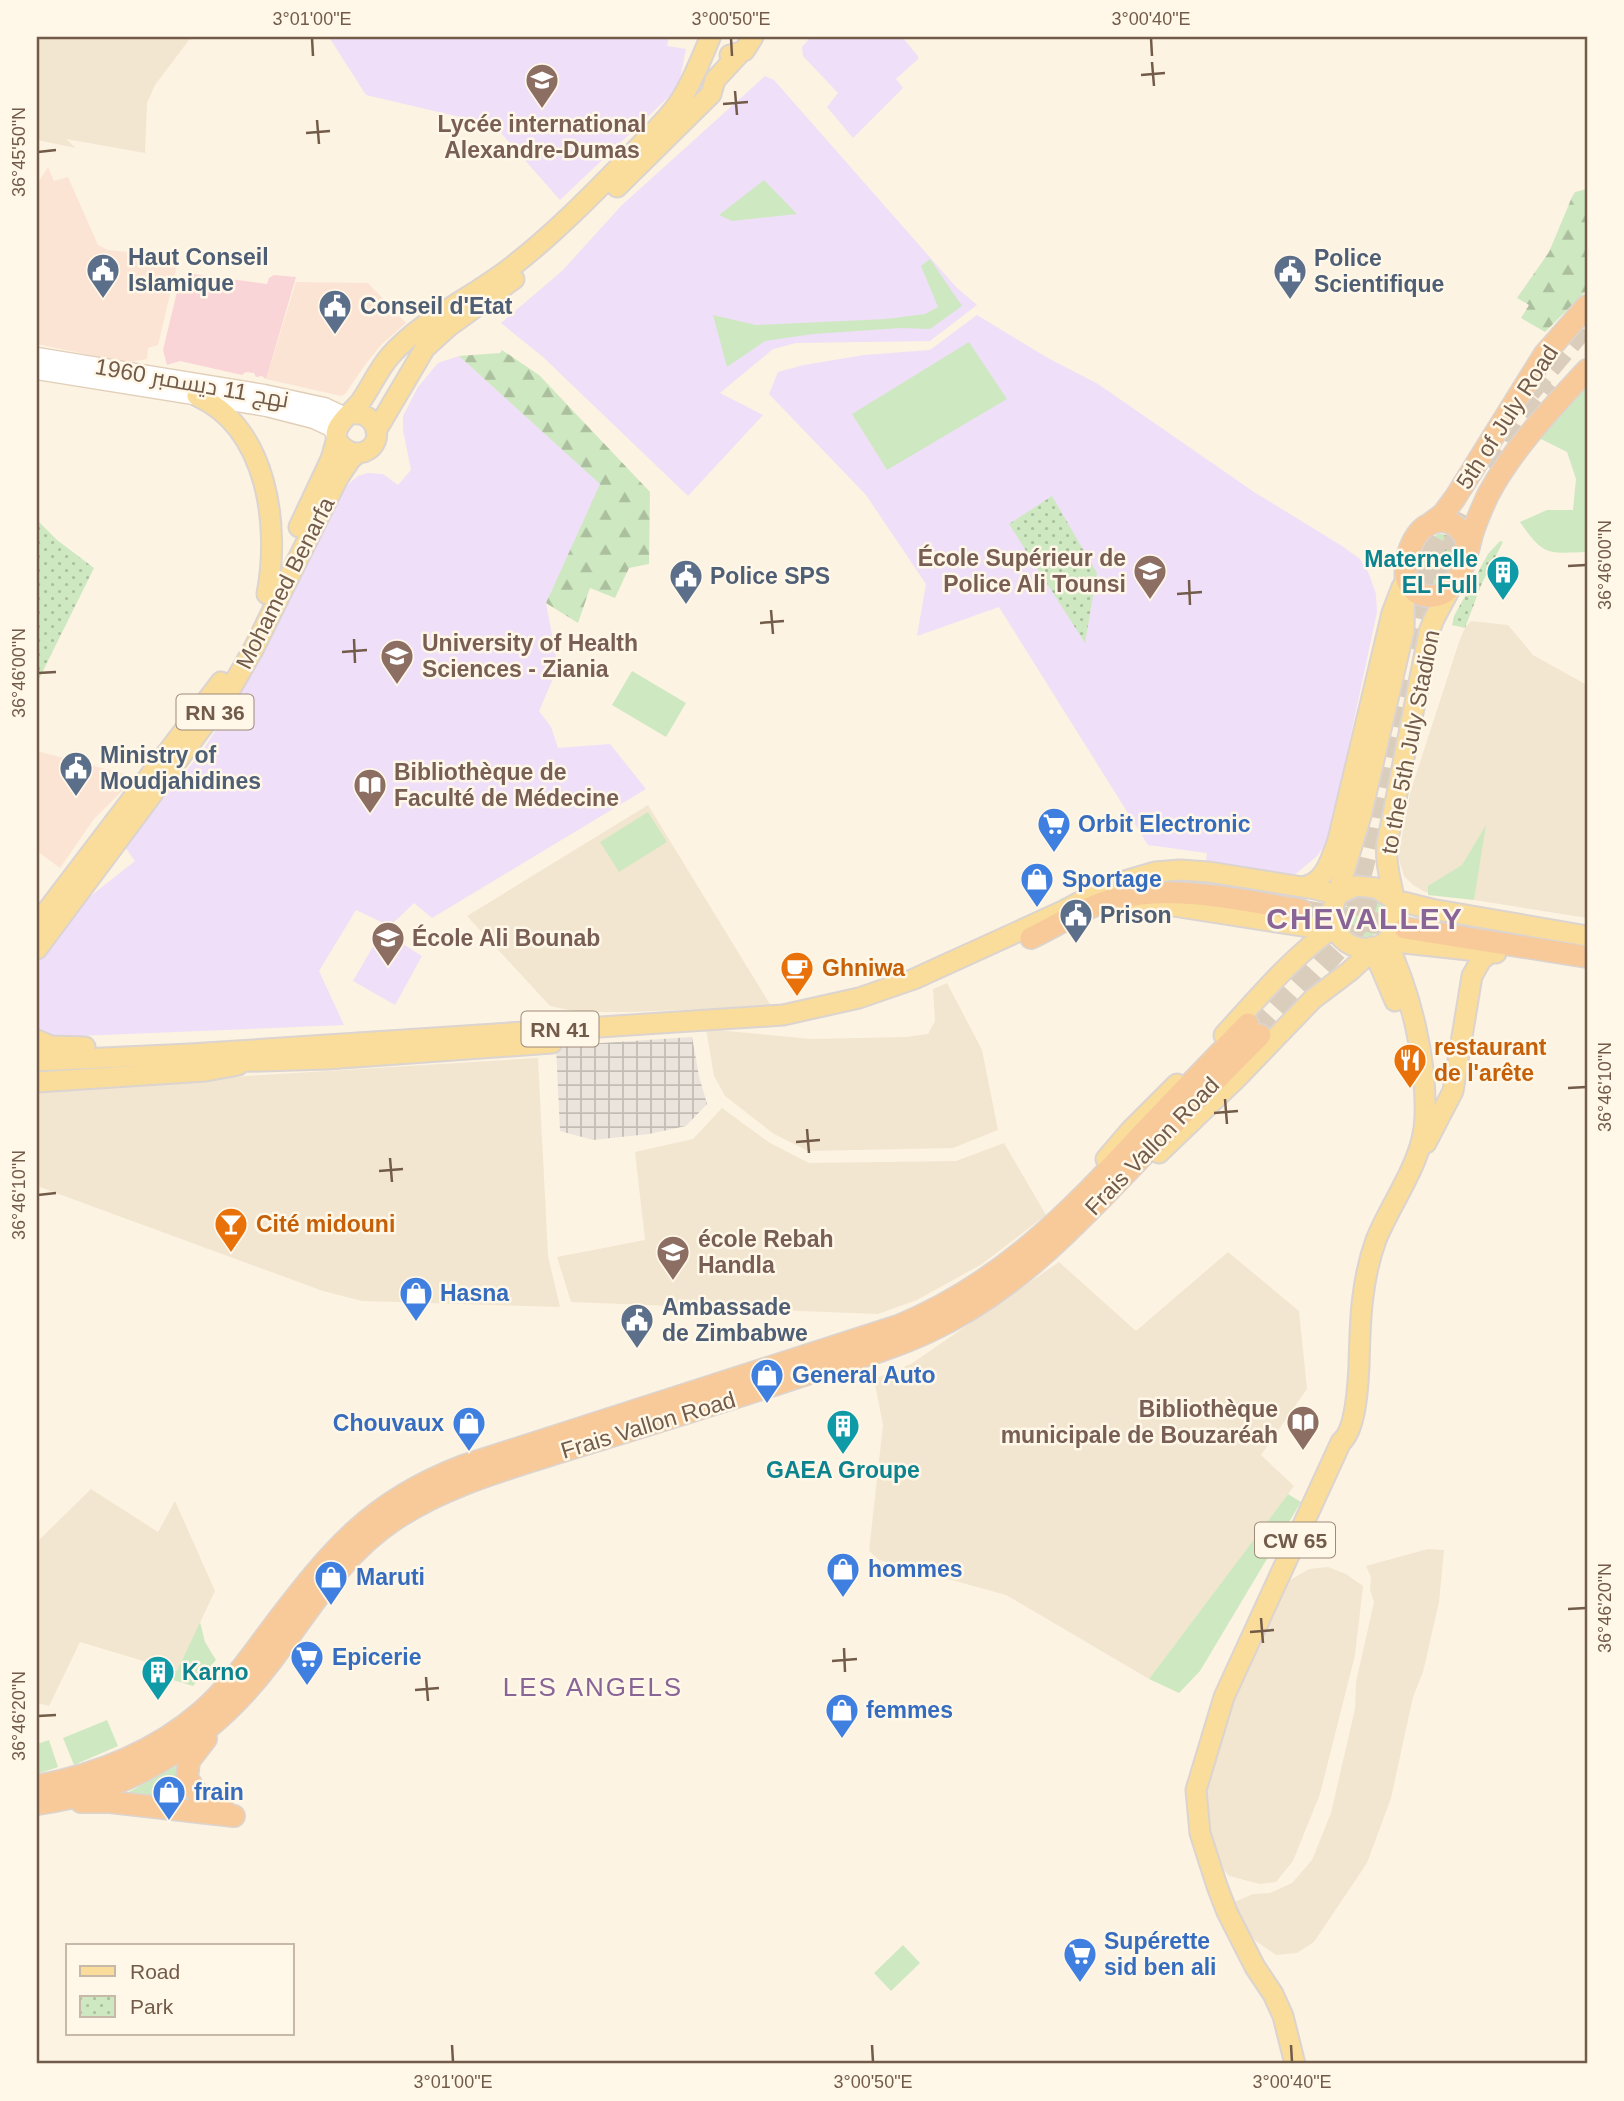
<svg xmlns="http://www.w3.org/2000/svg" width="1624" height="2101" viewBox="0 0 1624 2101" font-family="Arial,Cairo,sans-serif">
	<defs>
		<pattern id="industrial-grid" width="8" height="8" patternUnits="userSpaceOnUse" patternTransform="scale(1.75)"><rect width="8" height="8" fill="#ebe4dd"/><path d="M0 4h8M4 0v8" fill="none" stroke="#c3bcb5"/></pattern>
		<pattern id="forest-firs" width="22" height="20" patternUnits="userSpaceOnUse" patternTransform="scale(1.75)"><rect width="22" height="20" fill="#cee9c1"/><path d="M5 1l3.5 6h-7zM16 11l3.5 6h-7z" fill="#acc09f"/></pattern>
		<pattern id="park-dots" width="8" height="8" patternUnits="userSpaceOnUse" patternTransform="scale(1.75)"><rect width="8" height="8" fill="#cee9c1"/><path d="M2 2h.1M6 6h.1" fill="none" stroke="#acc09f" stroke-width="1.8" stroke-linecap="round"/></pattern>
	</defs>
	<rect width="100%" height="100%" fill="#fcf3e2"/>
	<!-- residential -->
	<path fill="#f3e6d0" d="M37,37H200L189,40L155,85L147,103L145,153L66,139L76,148L37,140Z
		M1471,621L1508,625L1533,655L1587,685V918L1425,892L1413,885L1404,876L1398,857L1410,793L1460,639L1465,628Z
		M648,805L771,1006L634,1012H578L550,1006L467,916Z
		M947,983L982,1050L998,1130L953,1148L808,1151L774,1134L725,1096L714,1076L706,1029L811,1039L906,1037L928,1034L935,1021L933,989Z
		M538,1058L548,1256L560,1307L362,1301L323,1291L37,1186V1089Z
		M722,1108L770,1143L809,1163L956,1161L1004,1143L1046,1215L982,1264L917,1300L878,1314L571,1302L557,1257L645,1240L635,1152L693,1139Z
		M1228,1252L1299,1311L1307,1389L1261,1455L1294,1486L1149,1679L1006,1595L879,1560L869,1551L883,1425L874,1379L911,1364L1059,1262L1136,1331Z
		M91,1489L158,1532L175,1501L215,1591L177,1671L80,1642L49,1706L37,1703V1542Z
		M1428,1549L1444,1550L1439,1602L1423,1672L1413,1697L1391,1798L1367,1863L1314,1942L1297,1953L1276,1955L1256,1941L1243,1927L1232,1903L1253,1894L1270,1893L1292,1883L1312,1860L1331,1813L1355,1709L1356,1682L1374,1602L1370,1590L1371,1577L1366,1566Z
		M1328,1567L1346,1574L1363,1586L1355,1655L1320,1794L1293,1861L1276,1882L1260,1884L1229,1876L1210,1852L1202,1810L1215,1753L1248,1664L1285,1583L1309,1569Z"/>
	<!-- commercial -->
	<path fill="#fce4d5" d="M48,167L54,181L68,177L98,245L108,250L179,257L158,345L148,348L147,359L131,362L114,360L37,344V184Z
		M296,282L368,283L406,323L381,345L365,365L345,394L341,396L266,379Z
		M37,751L136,777L94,819L60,868L37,851Z"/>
	<!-- industrial -->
	<path fill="url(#industrial-grid)" d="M692,1037L699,1076L707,1104L686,1126L649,1134L593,1140L560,1131L556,1046Z"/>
	<!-- education -->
	<path fill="#f0dff8" d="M329,37H669L667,46L686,49L678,88L560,200L494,125L366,95Z
		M811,37H902L918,56V59L896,79L903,88L853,138L827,107L838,93L803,56L802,47Z
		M765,76L774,80L956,287L977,305L930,341L796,343L773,349L720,393L763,415L688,496L543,357L501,323L562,271L622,205Z
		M977,315L1046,357L1098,384L1254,492L1342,546L1360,559L1369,574L1376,594L1377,612L1328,842L1316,857L1293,876L1206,861L1207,853L1148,845L999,607L917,636L926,584L866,495L769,394L778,372L804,365L864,355L930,350Z
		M459,356L601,484L546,603L558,667L539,711L551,727L558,748L610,744L646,789L432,918L414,903L390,926L356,910L319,971L344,1025L53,1037L41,1033L37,1030V964L83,902L135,861L125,847L203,750L259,663L345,487L358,476L368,473L383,474L398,485L411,470L403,430V416L418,387L438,363Z
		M382,931L422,956L395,1005L353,981Z"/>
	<!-- medical -->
	<path fill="#fad5d7" d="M193,274L267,284L269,278L274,275L296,277L266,379L262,376L256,377L254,373L246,372L242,375L180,361L167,365L163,350L180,279Z"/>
	<!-- grass -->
	<path fill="#cee9c1" d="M764,180L797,214L732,221L719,215Z
		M930,259L962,306L930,329L901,328L813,334L765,341L727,367L713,315L756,325L886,319L925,314L938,307L921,266Z
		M969,342L1007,399L887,470L852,414Z
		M1587,377V552C1548,553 1544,557 1520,522L1547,510H1573L1576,479L1567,452L1535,436Z
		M632,671L686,703L666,737L612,705Z
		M648,812L667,842L619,872L600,842Z
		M1486,825L1474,900L1428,895V886L1462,865Z
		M1344 916a21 21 0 1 1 42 0a21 21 0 1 1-42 0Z
		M1288,1494L1301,1502L1200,1671L1179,1693L1149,1679Z
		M200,1622L205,1642L216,1660L193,1686L143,1671L149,1663L177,1671Z
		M107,1720L118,1746L74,1765L63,1738Z
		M49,1740L58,1767L37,1774V1744Z
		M178,1765L183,1793L192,1807L118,1798Z
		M903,1945L920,1963L891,1991L874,1973Z"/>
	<!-- forest -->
	<path fill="url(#forest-firs)" d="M1587,189V290L1545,332L1521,318L1529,305L1517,298L1549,252L1572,197L1575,192Z
		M502,350L539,375L650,492L649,564L629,568L615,598L590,588L578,623L546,603L600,484L459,356L500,353Z"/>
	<!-- park -->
	<path fill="url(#park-dots)" d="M1052,496L1097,573L1085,643L1009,524Z
		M37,520L57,540L94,568L37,683Z
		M1438,534C1471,533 1451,587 1427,586L1418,578C1416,561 1424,543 1438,534Z
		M1500,541L1503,542L1482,583L1465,628L1452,625L1454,616L1488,554Z"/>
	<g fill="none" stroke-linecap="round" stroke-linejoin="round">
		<!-- trunk-tunnel -->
		<path stroke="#dacdbc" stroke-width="21" stroke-dasharray="21 10" stroke-linecap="butt" d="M1530,392L1587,324
			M1493,470L1527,415L1551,384
			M1430,610L1449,552L1467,516
			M1408,648L1426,568L1436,544L1457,508
			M1301,910L1405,928
			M1248,1024L1332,933C1363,896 1367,847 1377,801C1385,761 1393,720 1402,679
			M1260,1035L1352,934L1363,915L1372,884"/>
		<defs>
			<path id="secondary" d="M37,357L264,394L324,407L345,417
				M37,370L267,407L314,419L331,427L337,436"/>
			<path id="primary" d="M730,55L744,51L753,37
				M617,187L711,94L715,80L740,53
				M197,396C268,428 280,526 267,594
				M348,415C375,407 388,442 364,452C357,454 349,453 344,448C322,431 352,414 361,401C371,387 378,370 390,356C424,318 470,299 510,268C553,235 592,195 630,156C647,138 667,121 680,101C693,81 701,59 710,38
				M376,431L425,348L448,327L514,279
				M299,527L331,459L337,438
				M1405,574L1404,630L1361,816L1332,912C1330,949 1380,962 1392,932C1403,903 1383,874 1387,844L1429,632L1434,619L1451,587
				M1302,887C1325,884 1331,859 1338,840L1392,613L1402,587
				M1337,895L1356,886L1376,888L1395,900L1431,909L1587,936
				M1126,905H1167L1315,928H1333
				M37,924L221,682
				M1386,941L1496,953
				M1372,947L1395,1001
				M37,949L230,690L254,648L338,478L350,460L357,453
				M1224,1035C1259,997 1291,958 1333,928
				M37,1040L51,1046L85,1047
				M37,1061L190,1054L783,1015L859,998L914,979L1063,911L1114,884L1155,872L1180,870L1209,872L1315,889L1337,895
				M226,1062L327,1059L552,1043
				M37,1082L206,1071L238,1065
				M1426,1143L1453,1091L1472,976L1481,960L1490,953
				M1159,1153L1236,1079L1313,999L1350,971L1365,957L1372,947
				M1106,1159L1130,1131L1177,1084
				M1295,2064L1283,2016L1273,1994L1255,1967L1227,1912L1217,1886L1200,1833L1196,1790L1224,1697L1341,1442C1356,1430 1358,1385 1359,1366C1360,1323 1361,1281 1376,1240C1392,1200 1424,1161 1425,1117C1427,1060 1411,992 1386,941"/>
			<path id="trunk" d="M1427,526L1443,514L1455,498L1544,355L1587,306
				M1468,548C1465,528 1447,513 1426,526C1411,536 1400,568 1409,584C1418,599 1437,600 1450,588C1464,574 1467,553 1472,535C1476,521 1482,508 1488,495C1513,448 1551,409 1587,370
				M1405,928L1587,957
				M1031,938C1058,925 1085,907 1114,899C1171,883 1244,901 1301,910
				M206,1739L189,1761L187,1778L198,1794L226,1812
				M37,1786C96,1775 153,1753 200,1713C228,1689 250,1658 272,1628C331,1551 369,1502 463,1466L898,1326C1001,1284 1070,1212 1144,1132C1178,1096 1213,1060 1248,1024
				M81,1802H110L234,1816
				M37,1804C133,1791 214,1738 272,1660C309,1611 341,1555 394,1520C446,1485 507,1469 566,1450C645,1426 723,1402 801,1376C843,1362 888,1351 928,1332C1010,1294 1069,1233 1130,1169C1173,1124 1216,1079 1260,1035"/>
		</defs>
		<!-- secondary casing -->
		<use href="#secondary" stroke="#e2cfb9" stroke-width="21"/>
		<!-- primary casing -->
		<use href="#primary" stroke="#dbd4d0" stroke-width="23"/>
		<!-- trunk casing -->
		<use href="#trunk" stroke="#dbd4d0" stroke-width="24"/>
		<!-- secondary -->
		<use href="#secondary" stroke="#fff" stroke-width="18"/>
		<!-- primary -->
		<use href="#primary" stroke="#fadd9a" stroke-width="19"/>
		<!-- trunk -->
		<use href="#trunk" stroke="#f8ca9a" stroke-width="21"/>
	</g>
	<!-- ticks -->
	<path fill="none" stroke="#735b49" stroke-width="2.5" d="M312,38L313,56M731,38L732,56M1151,38L1152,56M1152,62L1154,86M1141,75L1165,73M735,91L737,115M723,104L748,102M317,120L319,144M306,133L330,131M38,152L56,150M1568,566L1586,565M1189,580L1190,605M1177,594L1202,592M771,610L773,634M760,623L784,621M354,639L355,663M342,652L367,650M38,673L56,672M1568,1088L1586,1087M1225,1099L1227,1124M1214,1113L1238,1111M807,1129L809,1153M796,1142L820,1140M390,1158L392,1182M379,1171L403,1169M38,1195L56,1193M1568,1609L1586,1608M1261,1618L1263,1643M1250,1632L1274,1630M844,1648L845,1672M832,1661L857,1659M426,1677L428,1701M415,1690L439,1688M38,1716L56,1715M452,2045L453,2062M872,2045L873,2062M1291,2045L1292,2062"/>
	<!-- icons -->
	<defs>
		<symbol id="school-pin" viewBox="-11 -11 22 30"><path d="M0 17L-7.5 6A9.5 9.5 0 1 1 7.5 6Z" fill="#8d6e63" stroke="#fff7e8"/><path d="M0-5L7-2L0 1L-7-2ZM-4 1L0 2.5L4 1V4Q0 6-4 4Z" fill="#fff"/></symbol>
		<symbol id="civic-pin" viewBox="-11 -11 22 30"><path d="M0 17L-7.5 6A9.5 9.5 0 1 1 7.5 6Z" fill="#5c6f8a" stroke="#fff7e8"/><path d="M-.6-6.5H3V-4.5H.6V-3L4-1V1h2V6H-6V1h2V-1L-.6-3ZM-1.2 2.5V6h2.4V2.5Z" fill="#fff"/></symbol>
		<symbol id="university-pin" viewBox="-11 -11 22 30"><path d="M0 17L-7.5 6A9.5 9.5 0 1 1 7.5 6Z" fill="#8d6e63" stroke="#fff7e8"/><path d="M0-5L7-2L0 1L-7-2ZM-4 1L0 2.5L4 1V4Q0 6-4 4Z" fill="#fff"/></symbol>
		<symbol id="building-pin" viewBox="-11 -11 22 30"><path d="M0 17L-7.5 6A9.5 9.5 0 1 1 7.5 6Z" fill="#0f9aa8" stroke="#fff7e8"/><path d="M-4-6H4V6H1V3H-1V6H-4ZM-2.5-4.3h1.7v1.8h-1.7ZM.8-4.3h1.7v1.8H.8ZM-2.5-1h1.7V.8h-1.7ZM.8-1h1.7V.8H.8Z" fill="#fff"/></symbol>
		<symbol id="library-pin" viewBox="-11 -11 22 30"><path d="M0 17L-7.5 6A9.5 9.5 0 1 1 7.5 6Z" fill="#8d6e63" stroke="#fff7e8"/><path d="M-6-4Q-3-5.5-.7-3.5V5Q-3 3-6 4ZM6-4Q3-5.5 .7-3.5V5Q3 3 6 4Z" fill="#fff"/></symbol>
		<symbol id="supermarket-pin" viewBox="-11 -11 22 30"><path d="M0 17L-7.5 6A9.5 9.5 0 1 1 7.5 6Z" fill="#3f7fe0" stroke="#fff7e8"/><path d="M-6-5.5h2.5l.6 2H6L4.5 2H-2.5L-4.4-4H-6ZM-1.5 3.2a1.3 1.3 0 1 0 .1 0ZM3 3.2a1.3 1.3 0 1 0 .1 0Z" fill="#fff"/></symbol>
		<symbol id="shop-pin" viewBox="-11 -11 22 30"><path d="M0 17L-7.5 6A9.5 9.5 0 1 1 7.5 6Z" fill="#3f7fe0" stroke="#fff7e8"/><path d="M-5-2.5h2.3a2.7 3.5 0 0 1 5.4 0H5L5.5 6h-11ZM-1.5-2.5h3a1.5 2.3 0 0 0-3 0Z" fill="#fff"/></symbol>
		<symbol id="cafe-pin" viewBox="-11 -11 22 30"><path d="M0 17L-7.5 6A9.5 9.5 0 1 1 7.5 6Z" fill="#e8710a" stroke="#fff7e8"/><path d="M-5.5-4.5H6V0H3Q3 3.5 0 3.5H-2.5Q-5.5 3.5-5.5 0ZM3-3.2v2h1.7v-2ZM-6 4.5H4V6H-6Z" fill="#fff"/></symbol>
		<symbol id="restaurant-pin" viewBox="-11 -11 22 30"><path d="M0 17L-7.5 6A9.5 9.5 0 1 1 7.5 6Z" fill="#e8710a" stroke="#fff7e8"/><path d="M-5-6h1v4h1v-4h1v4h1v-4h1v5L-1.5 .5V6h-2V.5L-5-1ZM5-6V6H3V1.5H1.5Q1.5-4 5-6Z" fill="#fff"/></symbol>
		<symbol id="bar-pin" viewBox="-11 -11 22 30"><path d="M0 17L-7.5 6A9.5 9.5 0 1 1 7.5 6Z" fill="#e8710a" stroke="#fff7e8"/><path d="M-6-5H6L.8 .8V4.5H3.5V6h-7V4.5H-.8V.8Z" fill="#fff"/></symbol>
	</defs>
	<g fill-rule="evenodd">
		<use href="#school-pin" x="523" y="61" width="38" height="52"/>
		<use href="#civic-pin" x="84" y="251" width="38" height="52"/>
		<use href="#civic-pin" x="1271" y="252" width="38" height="52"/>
		<use href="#civic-pin" x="316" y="287" width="38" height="52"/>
		<use href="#university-pin" x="1131" y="552" width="38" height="52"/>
		<use href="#building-pin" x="1484" y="553" width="38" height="52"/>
		<use href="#civic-pin" x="667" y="557" width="38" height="52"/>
		<use href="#university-pin" x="378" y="637" width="38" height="52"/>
		<use href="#civic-pin" x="57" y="749" width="38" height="52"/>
		<use href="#library-pin" x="351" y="766" width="38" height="52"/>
		<use href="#supermarket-pin" x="1035" y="805" width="38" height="52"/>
		<use href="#shop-pin" x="1018" y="860" width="38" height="52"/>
		<use href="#civic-pin" x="1057" y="896" width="38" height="52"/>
		<use href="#school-pin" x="369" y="919" width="38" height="52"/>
		<use href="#cafe-pin" x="778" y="949" width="38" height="52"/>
		<use href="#restaurant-pin" x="1391" y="1041" width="38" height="52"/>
		<use href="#bar-pin" x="212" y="1205" width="38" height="52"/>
		<use href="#university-pin" x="654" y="1233" width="38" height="52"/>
		<use href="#shop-pin" x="397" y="1274" width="38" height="52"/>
		<use href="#civic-pin" x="618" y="1301" width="38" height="52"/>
		<use href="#shop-pin" x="748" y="1356" width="38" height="52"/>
		<use href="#library-pin" x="1284" y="1403" width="38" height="52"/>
		<use href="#shop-pin" x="450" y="1404" width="38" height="52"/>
		<use href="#building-pin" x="824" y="1407" width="38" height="52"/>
		<use href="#shop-pin" x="824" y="1550" width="38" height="52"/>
		<use href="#shop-pin" x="312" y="1558" width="38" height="52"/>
		<use href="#supermarket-pin" x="288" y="1638" width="38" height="52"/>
		<use href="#building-pin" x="139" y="1653" width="38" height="52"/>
		<use href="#shop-pin" x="823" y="1691" width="38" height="52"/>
		<use href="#shop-pin" x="150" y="1773" width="38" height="52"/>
		<use href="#supermarket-pin" x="1061" y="1935" width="38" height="52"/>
	</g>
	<g text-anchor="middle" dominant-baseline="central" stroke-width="5" stroke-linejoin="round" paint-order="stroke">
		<!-- shield labels -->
		<g fill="#fff7e8" stroke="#9d8a79" stroke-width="2">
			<rect x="176.5" y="694.5" width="77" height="35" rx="5"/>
			<rect x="521.5" y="1011.5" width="77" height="35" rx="5"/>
			<rect x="1255" y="1522.5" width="80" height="35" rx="5"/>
		</g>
		<g font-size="21" font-weight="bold" fill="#735b49">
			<text x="215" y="712">RN 36</text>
			<text x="560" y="1029">RN 41</text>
			<text x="1295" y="1540">CW 65</text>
		</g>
		<!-- education labels -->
		<g font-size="23" font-weight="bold" fill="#785e54" stroke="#fff7e8" text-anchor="start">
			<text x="542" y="124" text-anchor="middle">Lycée international<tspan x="542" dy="26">Alexandre-Dumas</tspan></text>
			<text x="1126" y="558" text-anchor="end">École Supérieur de<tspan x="1126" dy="26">Police Ali Tounsi</tspan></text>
			<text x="422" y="643">University of Health<tspan x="422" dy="26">Sciences - Ziania</tspan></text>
			<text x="394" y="772">Bibliothèque de<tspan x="394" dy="26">Faculté de Médecine</tspan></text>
			<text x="412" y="938">École Ali Bounab</text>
			<text x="698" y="1239">école Rebah<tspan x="698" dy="26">Handla</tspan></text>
			<text x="1278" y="1409" text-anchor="end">Bibliothèque<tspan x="1278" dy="26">municipale de Bouzaréah</tspan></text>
		</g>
		<!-- service labels -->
		<g font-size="23" font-weight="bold" fill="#4e5e75" stroke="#fff7e8" text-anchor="start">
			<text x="128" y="257">Haut Conseil<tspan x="128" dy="26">Islamique</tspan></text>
			<text x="1314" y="258">Police<tspan x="1314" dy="26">Scientifique</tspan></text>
			<text x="360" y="306">Conseil d'Etat</text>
			<text x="710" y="576">Police SPS</text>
			<text x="100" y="755">Ministry of<tspan x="100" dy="26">Moudjahidines</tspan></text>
			<text x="1100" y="915">Prison</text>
			<text x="662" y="1307">Ambassade<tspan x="662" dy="26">de Zimbabwe</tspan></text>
		</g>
		<!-- street labels -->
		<g font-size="23" fill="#735b49" stroke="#fff7e8">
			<text transform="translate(192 383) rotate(10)">نهج 11 ديسمبر 1960</text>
			<text transform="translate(1507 417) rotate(-57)">5th of July Road</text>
			<text transform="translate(285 583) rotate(-63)">Mohamed Benarfa</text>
			<text transform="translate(1410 742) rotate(-79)">to the 5th July Stadion</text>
			<text transform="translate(1152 1146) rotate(-46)">Frais Vallon Road</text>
			<text transform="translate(648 1425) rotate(-17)">Frais Vallon Road</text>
		</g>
		<!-- culture labels -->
		<g font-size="23" font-weight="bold" fill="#0d838f" stroke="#fff7e8" text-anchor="end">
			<text x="1478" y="559">Maternelle<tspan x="1478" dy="26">EL Full</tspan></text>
			<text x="843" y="1470" text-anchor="middle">GAEA Groupe</text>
			<text x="182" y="1672" text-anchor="start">Karno</text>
		</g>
		<!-- shop labels -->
		<g font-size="23" font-weight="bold" fill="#366cbe" stroke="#fff7e8" text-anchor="start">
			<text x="1078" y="824">Orbit Electronic</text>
			<text x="1062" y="879">Sportage</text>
			<text x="440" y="1293">Hasna</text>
			<text x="792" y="1375">General Auto</text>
			<text x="444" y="1423" text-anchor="end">Chouvaux</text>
			<text x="868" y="1569">hommes</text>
			<text x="356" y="1577">Maruti</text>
			<text x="332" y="1657">Epicerie</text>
			<text x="866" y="1710">femmes</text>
			<text x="194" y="1792">frain</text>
			<text x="1104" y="1941">Supérette<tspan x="1104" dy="26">sid ben ali</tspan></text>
		</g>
		<!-- food labels -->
		<g font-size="23" font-weight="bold" fill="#c56008" stroke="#fff7e8" text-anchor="start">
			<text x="822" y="968">Ghniwa</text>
			<text x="1434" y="1047">restaurant<tspan x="1434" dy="26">de l'arête</tspan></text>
			<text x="256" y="1224">Cité midouni</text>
		</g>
		<!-- quarter labels -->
		<g font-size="26" letter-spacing="2" fill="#896497" stroke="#fff7e8">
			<text x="593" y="1687">LES ANGELS</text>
		</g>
		<!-- district labels -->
		<g font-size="30" font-weight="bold" letter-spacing="2" fill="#896497" stroke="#fff7e8">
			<text x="1365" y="918">CHEVALLEY</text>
		</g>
	</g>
	<!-- border -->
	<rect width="1624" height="2101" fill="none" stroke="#fff7e8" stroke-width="77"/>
	<!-- legend -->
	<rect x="66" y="1944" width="228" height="91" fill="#fff7e8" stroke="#c7b9a8" stroke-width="2"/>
	<rect x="80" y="1966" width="35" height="10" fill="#fadd9a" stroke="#c7b9a8" stroke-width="2"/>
	<text x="130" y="1979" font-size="21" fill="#735b49">Road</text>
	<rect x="80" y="1996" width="35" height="21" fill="url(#park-dots)" stroke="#c7b9a8" stroke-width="2"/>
	<text x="130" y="2014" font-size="21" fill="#735b49">Park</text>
	<rect x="38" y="38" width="1548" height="2024" fill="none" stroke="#735b49" stroke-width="2.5"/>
	<g font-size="18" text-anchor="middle" fill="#735b49">
		<text x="312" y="25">3°01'00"E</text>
		<text x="731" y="25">3°00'50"E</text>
		<text x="1151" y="25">3°00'40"E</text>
		<text transform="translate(19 152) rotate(-90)" y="6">36°45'50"N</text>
		<text transform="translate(1605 565) rotate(-90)" y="6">36°46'00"N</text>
		<text transform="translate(19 673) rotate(-90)" y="6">36°46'00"N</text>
		<text transform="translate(1605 1087) rotate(-90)" y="6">36°46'10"N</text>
		<text transform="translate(19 1195) rotate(-90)" y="6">36°46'10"N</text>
		<text transform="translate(1605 1608) rotate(-90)" y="6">36°46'20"N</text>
		<text transform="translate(19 1716) rotate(-90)" y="6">36°46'20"N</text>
		<text x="453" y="2088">3°01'00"E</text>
		<text x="873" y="2088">3°00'50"E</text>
		<text x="1292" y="2088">3°00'40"E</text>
	</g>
</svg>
